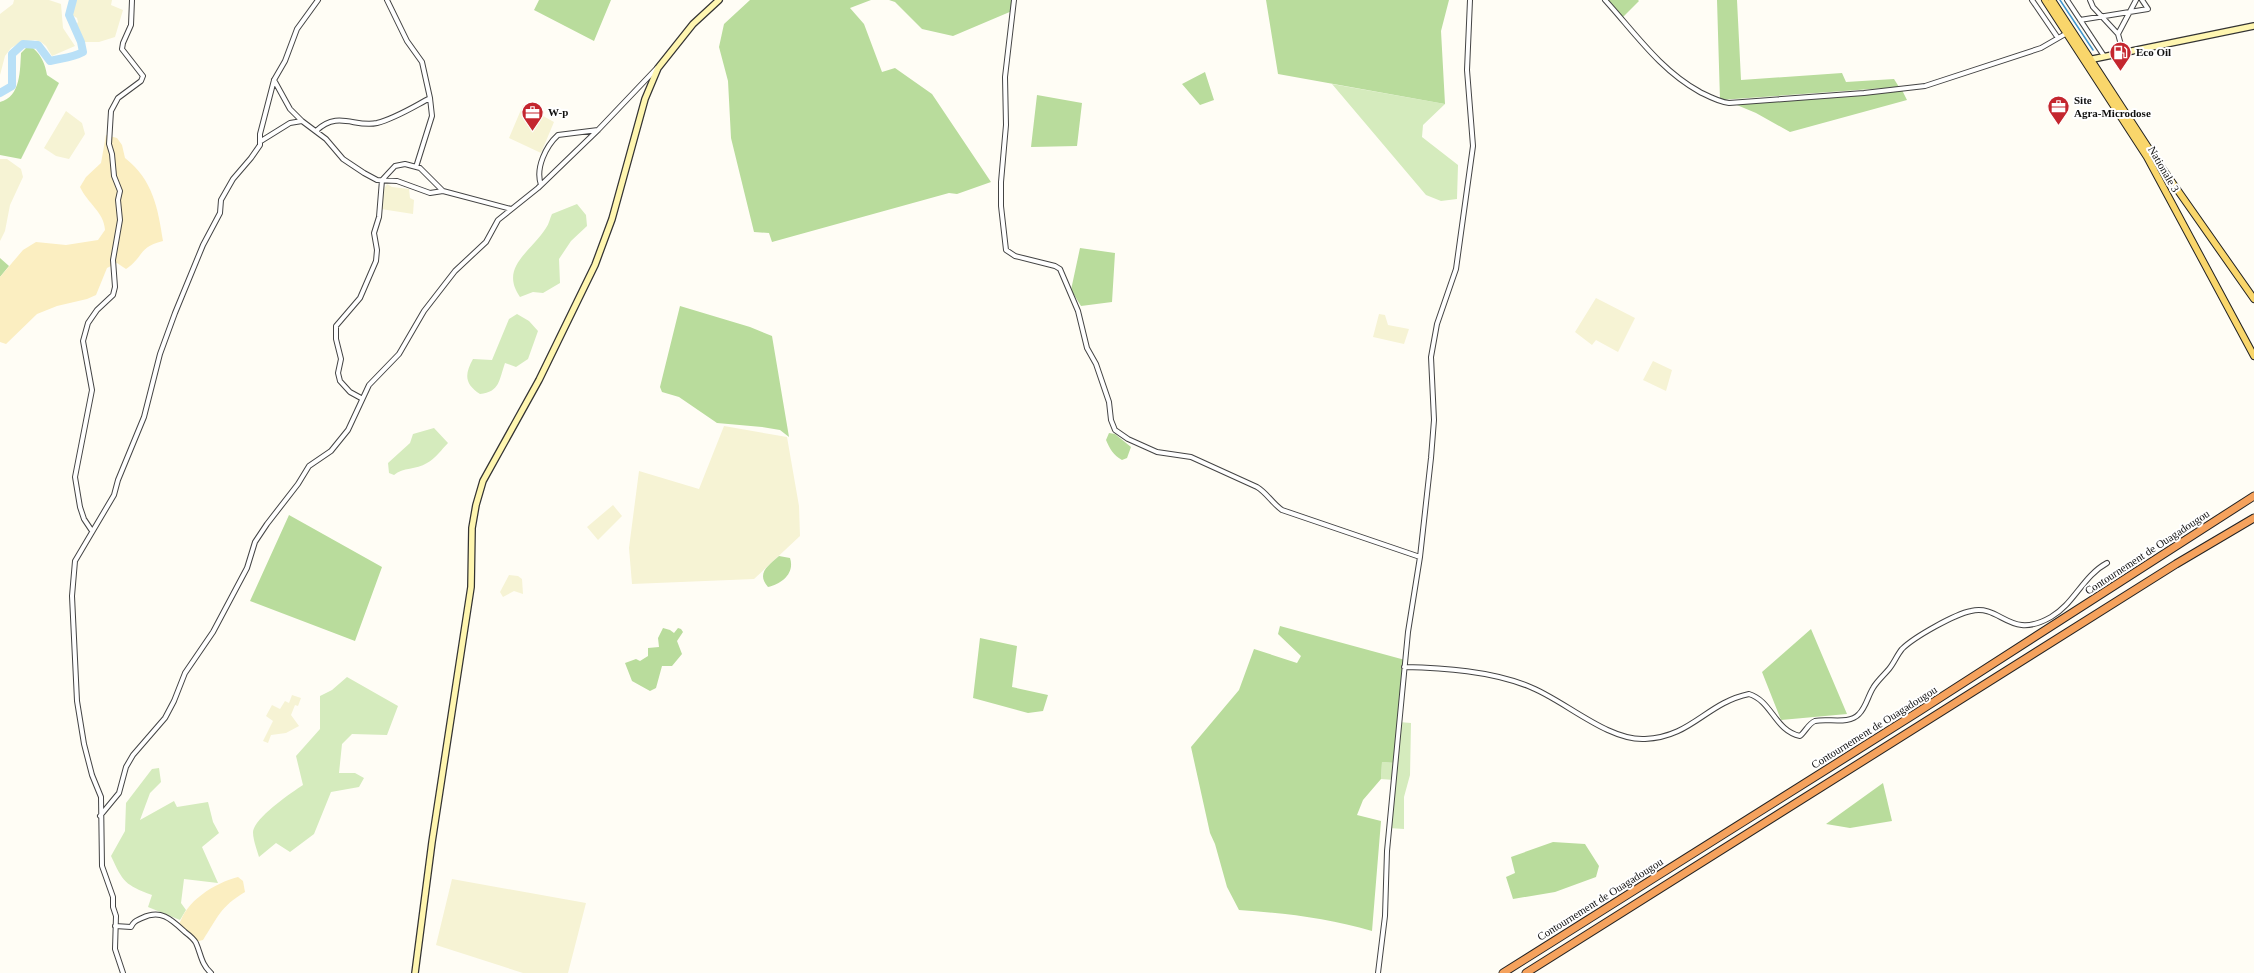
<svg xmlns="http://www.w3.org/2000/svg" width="2254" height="973" viewBox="0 0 2254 973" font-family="Georgia,serif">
	<rect width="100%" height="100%" fill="#fffdf5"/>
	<!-- farmland -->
	<path fill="#f6f3d4" d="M14,0H49L61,4L63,28L75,46L52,56L46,46L41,42L35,40L21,42L11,48L5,56L0,75V14L13,4Z
		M76,0H112L111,5L123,10L115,37L99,42H85L76,25L78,22L77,18L72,15Z
		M523,105L554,122L541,153L509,138Z
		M66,111L82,123L85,134L69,159L56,156L44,148Z
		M0,159H7L21,169L23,177L10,205L5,231L0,241Z
		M387,184L392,187L409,189L410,198L414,200L413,214L381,209L384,189Z
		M1596,298L1635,318L1618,352L1596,340L1592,345L1575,332Z
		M1379,314L1385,315L1388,325L1409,329L1404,344L1373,337Z
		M1653,361L1672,370L1666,391L1643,380Z
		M724,426L787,437L799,506L800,536L754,579L632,584L629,548L639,471L699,489Z
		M613,505L622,516L598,540L587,527Z
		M509,575L518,576L522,579L523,594L514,591L503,597L500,592Z
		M292,695L301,698L298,706L295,705L291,715L299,726L286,733L271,735L268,743L263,741L273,721L266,716L272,705L280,709L285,701L289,703Z
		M452,879L586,903L568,973H523L436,945Z"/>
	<!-- green -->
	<path fill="#d5ebbd" d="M1332,84L1445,104L1423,125L1422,137L1458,165L1457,199L1441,201L1426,195Z
		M577,204L586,215L587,226L571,241L559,259L560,283L543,293L533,292L520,297C499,267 531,252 546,228C549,224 550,218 552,214Z
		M517,314L529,321L538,331L528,359L516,367L505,363C499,380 500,392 480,394C465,384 464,375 473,359L492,360L509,319Z
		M434,428L448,443C442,449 435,459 427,463C416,470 403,467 394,475L389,473L388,463L410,443L413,434Z
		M347,677L398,706L387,735L352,734L342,744L339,773H355L364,778L359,787L331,792L314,834L290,852L276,843L259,857C257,850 253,840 253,832C254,818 291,793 303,785L296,756L320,729V696L332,690Z
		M1399,722L1411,723L1410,775L1404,797V829L1389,828L1394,780L1381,779L1382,762L1395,763Z
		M159,768L161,782L150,793L140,820L174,801L177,807L208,802L213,822L219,833L202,847L218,883L184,879L181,903L186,910L180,920L148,907L152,895C125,885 123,882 111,856L125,831L126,803L152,769Z"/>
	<!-- forest -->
	<path fill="#b9dc9c" d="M539,0H611L594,41L534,10Z
		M750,0H871L850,8L864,24L882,72L895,68L932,94L991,182L957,194L949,193L772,242L769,233L754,232L731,138L728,81L719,47L724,24Z
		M889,0H1013L1012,11L953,36L922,29L895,2Z
		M1266,0H1449L1441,31L1445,104L1278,74Z
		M1603,0H1638L1639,1L1621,19Z
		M1717,0H1737L1741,80L1842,73L1846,82L1894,79L1899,87L1720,100Z
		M26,48H33C42,56 45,64 47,75L59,83L21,159L0,155V102C21,97 20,69 21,53Z
		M1205,72L1214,100L1200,105L1182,84Z
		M1902,90L1907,100L1790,132L1756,113L1732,103Z
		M1037,95L1082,103L1077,146L1031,147Z
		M1080,248L1115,253L1112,302L1081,306L1071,290Z
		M0,258L9,266L0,277Z
		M680,306L750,327L772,336L789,437L780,430L762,427L717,423L679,397L662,392L660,387Z
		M1109,433L1115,434L1131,447L1127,458L1122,460C1113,455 1110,449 1106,440Z
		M289,515L382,567L355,641L250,601Z
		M779,556L790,558C795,573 782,584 768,587C756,573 768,566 779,556Z
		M1280,626L1405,660L1395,763L1382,762L1381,779L1363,800L1357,815L1381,821L1372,931C1329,918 1284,913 1239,910L1227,887L1215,844L1210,833L1191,747L1239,690L1254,649L1297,663L1301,656L1278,634Z
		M663,628L670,630L674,633L678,628L681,629L683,632L677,641L682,654L672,666H662L656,688L650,691L632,681L625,663L636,659L640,661L648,656V648L659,647L658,638Z
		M1811,629L1847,714L1781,720L1762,672Z
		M980,638L1017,646L1012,687L1048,695L1043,711L1028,713L973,698Z
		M1883,783L1892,821L1850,828L1826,824Z
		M1553,842L1585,844L1599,866L1596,877L1555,892L1513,899L1506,877L1515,873L1511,857Z"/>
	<!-- sand -->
	<path fill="#fbeec1" d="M106,135L117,138L122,145L125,158C153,180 158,208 163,241C138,247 144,257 126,269L117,263L107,268L96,295L87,299L57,306L37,314L6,344L0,342V277L23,250L36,242L66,245L98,240L105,230C104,212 88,204 80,187L86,177L101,163Z
		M238,877L243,881L245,892C220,907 218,917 203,940L195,942L179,926C185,901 215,883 238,877Z"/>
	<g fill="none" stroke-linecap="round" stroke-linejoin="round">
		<!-- stream -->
		<path stroke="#3f96cf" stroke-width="1.5" d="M2060,0L2093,50"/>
		<!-- river -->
		<path stroke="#b9e0f7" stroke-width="8" d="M0,93L12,86V54L23,44L38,45L50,61C62,58 72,58 83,52L81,42L69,15L73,0"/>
		<defs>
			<path id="street" d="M387,0L407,41L422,62L430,98L432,116L416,167
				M1014,0L1005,77L1006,125L1001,182V206L1006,250L1015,256L1055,266L1060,269L1078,311L1087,348L1096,364L1109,402L1111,420L1115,430L1128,439L1157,452L1191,457L1257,487C1267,493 1272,503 1282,510L1420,557
				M1605,0C1635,33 1660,70 1700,92C1710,97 1719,102 1729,103L1864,93L1925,86L2041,48L2067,33
				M2032,0L2058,38
				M2067,0L2104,56
				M2090,0L2093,7L2118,34
				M2080,20L2148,9L2142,0
				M2123,52L2118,34L2136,0
				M274,80L290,109L302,121L326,139L343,159L364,173L377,180L397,181L430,193L443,191
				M316,131C338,110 355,128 377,123C396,118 413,107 430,98
				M261,141L290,123L302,121
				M541,185C535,168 546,146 558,135L598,130
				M361,398L350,392L340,381L338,373L341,359L336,339V326L360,298L376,261L377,250L374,233L379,217L382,180L395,166L405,164L420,168L443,191L511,209
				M92,531L84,519L80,507L75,477L92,390L83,341L88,323L97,310L113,295L115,287L113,260L120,220L118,200L120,191L114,176L112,154L109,144L111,111L118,98L141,81L143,76L122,49L123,43L131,25L132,0
				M1404,667C1445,668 1490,671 1528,686C1563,699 1607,741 1645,739C1692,737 1706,703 1749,694C1772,701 1775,731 1800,736C1805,732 1809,723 1815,721C1828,718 1849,725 1859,714C1866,707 1868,696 1873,688C1877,681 1884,675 1889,669C1894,663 1897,655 1902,649C1914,637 1955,614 1971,611C2002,604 2009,641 2051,617C2074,604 2083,576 2107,563
				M100,816L119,793L126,767L133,755L165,718L174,701L185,673L213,632L247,568L255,542L267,524L298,484L309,466L331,451L348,430L369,385L399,354L424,311L455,271L486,242L498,220L538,188L598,130L657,68
				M115,926L131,927C134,921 136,921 142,918C161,909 171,919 185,932C189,935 194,939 196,943C201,954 201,964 211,973
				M123,973L115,949L116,916L113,907V897L102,866L101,797L92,775L84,744L77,701L72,596L75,561L114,495L118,480L144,417L160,354L175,313L203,245L220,213L221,200L233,179L251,158L260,145V134L274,80L285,61L297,29L318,0
				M1378,973L1385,916L1387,851L1408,632L1420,557L1431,458L1434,420L1431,357L1437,324L1456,269L1473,146L1467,70L1470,0"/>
			<path id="secondary" d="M2088,60L2254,26
				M415,973L432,842L471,587L472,528L476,505L483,481L539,380L595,265L612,219L645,99L658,68L693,24L719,0"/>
			<path id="primary" d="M2045,0L2147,157L2254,356
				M2052,0L2153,155L2254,299"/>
			<path id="highway" d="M1503,973L1918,712L2254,496
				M1526,973L2176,564L2254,518"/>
		</defs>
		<!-- street casing -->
		<use href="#street" stroke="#444" stroke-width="6"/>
		<!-- secondary casing -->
		<use href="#secondary" stroke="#333" stroke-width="8"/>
		<!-- primary casing -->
		<use href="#primary" stroke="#222" stroke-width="8"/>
		<!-- highway casing -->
		<use href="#highway" stroke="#222" stroke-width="9"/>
		<!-- street -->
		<use href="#street" stroke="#fff" stroke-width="4"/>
		<!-- secondary -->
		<use href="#secondary" stroke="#fff6b0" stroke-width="5.5"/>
		<!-- primary -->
		<use href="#primary" stroke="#f9d66b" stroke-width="6"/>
		<!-- highway -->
		<use href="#highway" stroke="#f5a25d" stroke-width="7"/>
	</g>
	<!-- icons -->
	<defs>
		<symbol id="fuel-pin" viewBox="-11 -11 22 30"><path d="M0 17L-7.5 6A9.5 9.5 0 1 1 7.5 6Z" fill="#c4262e" stroke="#fff"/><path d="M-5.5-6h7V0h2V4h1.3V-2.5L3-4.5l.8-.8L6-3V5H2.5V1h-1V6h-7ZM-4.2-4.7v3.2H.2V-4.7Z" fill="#fff"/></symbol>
		<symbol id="office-pin" viewBox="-11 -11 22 30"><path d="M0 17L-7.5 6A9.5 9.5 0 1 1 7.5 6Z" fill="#c4262e" stroke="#fff"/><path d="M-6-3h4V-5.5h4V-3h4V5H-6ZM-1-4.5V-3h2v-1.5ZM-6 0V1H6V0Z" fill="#fff"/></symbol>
	</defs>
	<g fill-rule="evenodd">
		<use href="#fuel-pin" x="2108" y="40" width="25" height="34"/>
		<use href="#office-pin" x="2046" y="94" width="25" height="34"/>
		<use href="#office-pin" x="520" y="100" width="25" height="34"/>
	</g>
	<g text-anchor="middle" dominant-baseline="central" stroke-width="4" stroke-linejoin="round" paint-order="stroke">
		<!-- poi labels -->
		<g font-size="11" font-weight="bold" fill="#111" stroke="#fff" text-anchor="start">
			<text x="2136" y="52">Eco Oil</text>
			<text x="2074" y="100">Site<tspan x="2074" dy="13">Agra-Microdose</tspan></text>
			<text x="548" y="112">W-p</text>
		</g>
		<!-- street labels -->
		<g font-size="11" fill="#111" stroke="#fff">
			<text transform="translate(2164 169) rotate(60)">Nationale 3</text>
			<text transform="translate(2147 552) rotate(-33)">Contournement de Ouagadougou</text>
			<text transform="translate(1874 727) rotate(-32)">Contournement de Ouagadougou</text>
			<text transform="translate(1600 899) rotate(-32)">Contournement de Ouagadougou</text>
		</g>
	</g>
</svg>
